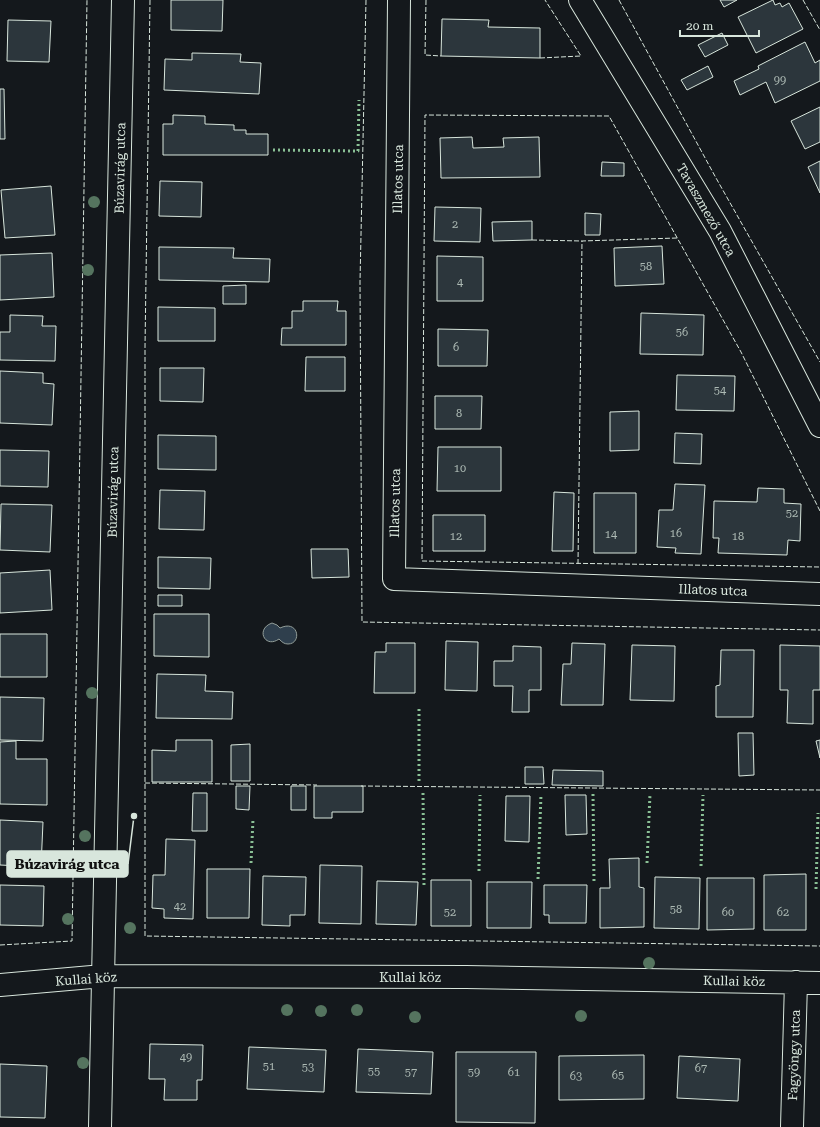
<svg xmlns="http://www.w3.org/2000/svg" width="820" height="1127" viewBox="0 0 820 1127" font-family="'Roboto Serif',serif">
	<rect width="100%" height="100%" fill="#14181c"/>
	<!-- water -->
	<path fill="#2f3f4d" stroke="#939e99" d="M272,623L277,625L280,628C299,619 302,644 288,644C284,644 282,642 279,639C265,649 255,629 272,623Z"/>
	<!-- building -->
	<path fill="#2c363c" stroke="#d8e6dc" d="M171,0H223L222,31L171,30Z
		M720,0H737L724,7Z
		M773,0L775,5L780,3L782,7L789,3L803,29L756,53L738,17Z
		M442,19L489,20L488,27L540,28V58L441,56Z
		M8,20L51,21L49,62L7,61Z
		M722,33L728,45L705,57L698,45Z
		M805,42L815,63L820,60V81L775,103L766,82L740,95L734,81L759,69L758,66Z
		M192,53L241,54L240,62L261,63L259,94L164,90L165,59L192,60Z
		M708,66L713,77L687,90L681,80Z
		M0,89H4L5,139H0Z
		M820,107V142L805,149L791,121Z
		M173,115L205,116V124L234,125V130H246V134H268V155H163V124H173Z
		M472,137L473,148L504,147L503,138L539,137L540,177L441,178L440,138Z
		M820,161V193L808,167Z
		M602,162L624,163V176H601Z
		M160,181L202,182L201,217L159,216Z
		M51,186L55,235L5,238L1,190Z
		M435,207L481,208L480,242L434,241Z
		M585,213L601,214L600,235H585Z
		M532,221V240L493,241L492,222Z
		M662,246L664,284L615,286L614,248Z
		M159,247L234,248L233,258L270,259L269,282L159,280Z
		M52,253L54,297L0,300V255Z
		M437,256L483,257V301H437Z
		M246,285V304H223V286Z
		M303,301H338L337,311H346V345H281L282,328H292V311H303Z
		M158,307L215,308V341H158Z
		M641,313L704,315L703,355L640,354Z
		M10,315L43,316L42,326H56L55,361L0,360V332H10Z
		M438,329L488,330L487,366H438Z
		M306,357H345V391H305Z
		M160,368H204L203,402L160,401Z
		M0,371L43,373V383L54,384L52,425L0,423Z
		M677,375L735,376L734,411L676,410Z
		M435,396H482L481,429H435Z
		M639,411V450L610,451V412Z
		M675,433L702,434L701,464L674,463Z
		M158,435L216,436V470L158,469Z
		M438,447H501V491H437Z
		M0,450L49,451L48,487L0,486Z
		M675,484L705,485L701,554L675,553L676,548L657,547L659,510H673Z
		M758,488L784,489V503L801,504L800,541L788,540L787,555L718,553L719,538H713L714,501L757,502Z
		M160,490L205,491L204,530L159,529Z
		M554,492L574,493L573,551H552Z
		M594,493H636V553H594Z
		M1,504L52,505L50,552L0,550Z
		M433,515H485V551H433Z
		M311,549H348L349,577L312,578Z
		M158,557L211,558L210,589L158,588Z
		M50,570L52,610L0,613V573Z
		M158,595H182V606H158Z
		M154,614H209V657L154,656Z
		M0,634H47V677H0Z
		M446,641L478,642L477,691L445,690Z
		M386,643H415V693H374L375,652H386Z
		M572,643L605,644L603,705H561L563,664H571Z
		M632,645L675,646L674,701L630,700Z
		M780,645L820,646V690H813V724L787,723L788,690H780Z
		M513,646L541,647V690H529V712H512L513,686H494V661H513Z
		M721,650H754L753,717H716V686L720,685Z
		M157,674L206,675L205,691L233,692L232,719L156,718Z
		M0,697L44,698L43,741L0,740Z
		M738,733H753L754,775L739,776Z
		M176,740H212V782H152V750L176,751Z
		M820,740V758L816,741Z
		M16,741V759H47V805L0,804V742Z
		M250,744V781H231V745Z
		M525,767H543L544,784H525Z
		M553,770L603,771V786L552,785Z
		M236,786H250L249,810L236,809Z
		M291,786H306V810H291Z
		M314,786H363V812H332V818H314Z
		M193,793H207V831H192Z
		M565,795H586L587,834L566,835Z
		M506,796H530L529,842L505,841Z
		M0,820L43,822L41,867L0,865Z
		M166,839L195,840L193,919L164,918V909L152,908L153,875H165Z
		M639,858V887L644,888V927L600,928V888H610L609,859Z
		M320,865L362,866L361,924L319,923Z
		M207,869H250L249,918H207Z
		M806,874V930H764V875Z
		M263,876L306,877L305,915H290V926L262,925Z
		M655,877L700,878L699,929L654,928Z
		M707,878H754V929L707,930Z
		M431,880H471V926H431Z
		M377,881L418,882L416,925L376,924Z
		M487,882H532L531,928H487Z
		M0,885L44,886L43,926L0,925Z
		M544,885H587L586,923H549V915H544Z
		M150,1044L203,1045L202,1080H197V1100H164L165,1079H149Z
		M249,1047L326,1050L324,1092L247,1089Z
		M358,1049L433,1052L431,1094L356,1092Z
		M456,1052H536L535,1123L456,1122Z
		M644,1055V1099L559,1100V1056Z
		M679,1056L740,1059L738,1101L677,1098Z
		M0,1064L47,1066L45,1118L0,1117Z"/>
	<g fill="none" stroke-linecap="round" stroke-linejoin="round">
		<defs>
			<path id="street" d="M399,0L394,579L820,594
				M580,0L720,231L820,426
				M0,985L103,976L466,977L820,983
				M100,1127L123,0
				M792,1127L796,982"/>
		</defs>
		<!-- street casing -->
		<use href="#street" stroke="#d8e6dc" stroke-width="24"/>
		<!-- street -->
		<use href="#street" stroke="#14181c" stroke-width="22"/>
		<!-- hedge -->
		<path stroke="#8ac095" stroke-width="3" stroke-dasharray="2 3" stroke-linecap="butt" d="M273,150L358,151L359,100
			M419,781V708
			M423,793L424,887
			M593,794L594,883
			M251,863L253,819
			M647,863L650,794
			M701,866L703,795
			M479,871L480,795
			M538,879L541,794
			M816,889L818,813"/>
		<!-- fence -->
		<path stroke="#d8e6dc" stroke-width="1" stroke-dasharray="5 2" stroke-linecap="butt" d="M150,0L145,347V936L820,946
			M366,0L360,282L362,622L820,630
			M426,0L425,55L441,56
			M619,0L716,178L820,362
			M803,0L820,30
			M540,58L581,56L545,0
			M532,240L582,241
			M820,511L741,352L609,116L425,115L422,561L820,567
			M578,564L582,241L677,238
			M145,783L317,785
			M361,786L820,790
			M0,945L72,941L87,0"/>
	</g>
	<!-- trees -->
	<g fill="#55745f">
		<circle cx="94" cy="202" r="6"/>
		<circle cx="88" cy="270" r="6"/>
		<circle cx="92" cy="693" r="6"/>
		<circle cx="85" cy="836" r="6"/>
		<circle cx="68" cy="919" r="6"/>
		<circle cx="130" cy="928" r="6"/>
		<circle cx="649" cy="963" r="6"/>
		<circle cx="287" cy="1010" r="6"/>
		<circle cx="357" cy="1010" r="6"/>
		<circle cx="321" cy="1011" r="6"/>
		<circle cx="581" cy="1016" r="6"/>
		<circle cx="415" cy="1017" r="6"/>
		<circle cx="83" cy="1063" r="6"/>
	</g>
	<g text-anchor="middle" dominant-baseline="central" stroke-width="3" stroke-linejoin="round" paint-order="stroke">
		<!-- number labels -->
		<g font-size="11" fill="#adbab4">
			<text x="780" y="80">99</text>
			<text x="455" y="224">2</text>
			<text x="646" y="266">58</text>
			<text x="460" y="282">4</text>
			<text x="682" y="332">56</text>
			<text x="456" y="347">6</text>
			<text x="720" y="390">54</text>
			<text x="459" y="413">8</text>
			<text x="460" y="468">10</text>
			<text x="792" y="513">52</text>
			<text x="676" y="533">16</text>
			<text x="611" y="534">14</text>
			<text x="456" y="536">12</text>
			<text x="738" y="536">18</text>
			<text x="180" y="906">42</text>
			<text x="676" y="909">58</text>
			<text x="450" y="912">52</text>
			<text x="728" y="912">60</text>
			<text x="783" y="912">62</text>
			<text x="186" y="1057">49</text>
			<text x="269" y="1066">51</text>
			<text x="308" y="1067">53</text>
			<text x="701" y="1068">67</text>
			<text x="374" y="1071">55</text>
			<text x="411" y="1072">57</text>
			<text x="474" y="1072">59</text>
			<text x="514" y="1072">61</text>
			<text x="618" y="1075">65</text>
			<text x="576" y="1076">63</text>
		</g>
		<!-- street labels -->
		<g font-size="13" fill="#d8e6dc" stroke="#14181c">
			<text transform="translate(120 168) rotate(-89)">Búzavirág utca</text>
			<text transform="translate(398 179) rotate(-89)">Illatos utca</text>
			<text transform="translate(706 210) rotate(60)">Tavaszmező utca</text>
			<text transform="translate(113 492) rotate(-89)">Búzavirág utca</text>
			<text transform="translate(395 503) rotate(-89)">Illatos utca</text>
			<text transform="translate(713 590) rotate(2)">Illatos utca</text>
			<text x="410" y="977">Kullai köz</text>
			<text transform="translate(86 979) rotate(-4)">Kullai köz</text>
			<text transform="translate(734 981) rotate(1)">Kullai köz</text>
			<text transform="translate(794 1055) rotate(-88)">Fagyöngy utca</text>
		</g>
	</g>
	<!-- callouts -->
	<path fill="none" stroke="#d8e6dc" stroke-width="1.5" d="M134 816L128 864"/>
	<circle fill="#d8e6dc" stroke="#14181c" stroke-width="1.5" cx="134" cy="816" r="4"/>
	<rect fill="#d8e6dc" stroke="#d8e6dc" stroke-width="1.5" x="7" y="851" width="121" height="26" rx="4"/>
	<g font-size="14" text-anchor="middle" font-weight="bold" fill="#111">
		<text x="67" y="869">Búzavirág utca</text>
	</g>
	<!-- scale -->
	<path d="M680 30v6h79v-6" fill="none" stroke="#d8e6dc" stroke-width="2"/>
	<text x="686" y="30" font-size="12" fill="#d8e6dc" stroke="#14181c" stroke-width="3" paint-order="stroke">20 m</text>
</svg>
